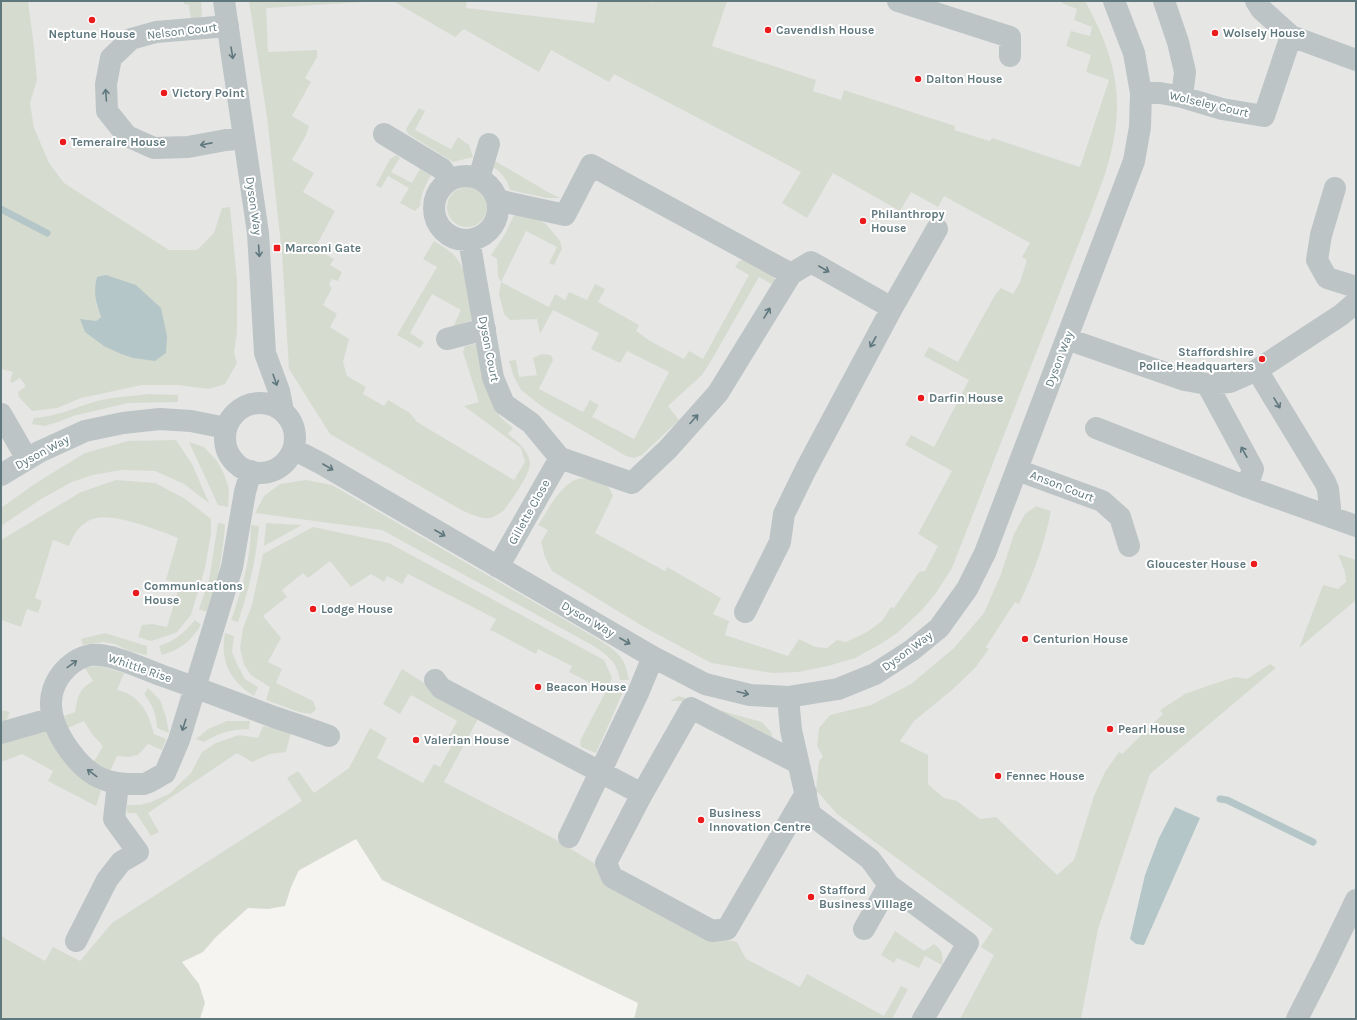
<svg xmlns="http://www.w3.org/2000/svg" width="1357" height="1020" viewBox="0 0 1357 1020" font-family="Karla,sans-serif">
	<rect width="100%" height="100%" fill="#f5f4f1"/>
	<!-- built -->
	<path fill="#e6e6e5" d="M1,1H1356V1019H822L386,822L159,949L1,1019Z"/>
	<!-- green -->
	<path fill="#d6dbd0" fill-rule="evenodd" d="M1,1H28L34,47L37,80L30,103L34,128L49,163L64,183L169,250H197L214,233L222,208L230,207L237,280V333L234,352L237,363L225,384L209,389L178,385H142L81,398L57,408L32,411L19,397L18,392L26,386L20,378L12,383L10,381L13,372L1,369ZM96,303L155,360L133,358L121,354L96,321L101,317Z
		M184,1H201L202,15L199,20L191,21L189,5L184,4Z
		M249,1H380L266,8L268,52L317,50V57L305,78L311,82L292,116L309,126L306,135L292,160L314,173L303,192L335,211L315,248L334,259L330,265L342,272L338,281L332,279L329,285L332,288L323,305L337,314L330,327L349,339L343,362L347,376L366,387L363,394L384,406L388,400L410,413L417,422L514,480L525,462L521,448L464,406L479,402L463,352L465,346L475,344L480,346L492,401L500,417L513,428L508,434C518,442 528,450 530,463C531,473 510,503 503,511C500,513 493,518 490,518C480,519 471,514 463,511L330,434L289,369L282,254L267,117Z
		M393,1H467L466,8L594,23L598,1H649L653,3L654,1H727L712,46L816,80L813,91L841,100L844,90L955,126L954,130L990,141L992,138L1080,167L1109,80L1086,72L1091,55L1066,46L1071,31L1090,36L1092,27L1074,20L1077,9L1062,3V1H1085C1112,50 1125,92 1112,148C1108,169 1099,190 1092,210L952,568L936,593L921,611L897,633L879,645L855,658L828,666L798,672L772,673L711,663L644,627L552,571L545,557L541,542L548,530L538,525C548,511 560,484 578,479C582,478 587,479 591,479C605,480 608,484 613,496L595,533L665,571L667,567L721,598L713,614L729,621L725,635L788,656L799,639L815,647L827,648L837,640L846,642L867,632L882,621L891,607L894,608L919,572L925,571L938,546L918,534L952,471L905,445L911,435L934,447L969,380L924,356L929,347L958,362L995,295L1001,288L1013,294L1020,282L1027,260L1022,257L1030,243L944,196L938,207L911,192L900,211L833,173L807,218L782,203L801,172L614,74L609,82L551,50L539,72L464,29L455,37Z
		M419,108L425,111L415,130L451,149L458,137L469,145L473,157L453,162L408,134L406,129Z
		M396,155L400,158L391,172L412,183L420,169L431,175C425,186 421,194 420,206L415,211L400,203L409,188L388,176L381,188L376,185L390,159Z
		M495,161L548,192L560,198H547L510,190C507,179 502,173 493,167Z
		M447 207a20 20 0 1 1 40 0a20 20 0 1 1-40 0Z
		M524,212L546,224L560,241L562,249L554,265L549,263L557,247L526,231L501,282L549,307L555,294L565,300L569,292L587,300L595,284L605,289L598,302L639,325L636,331L650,341L684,359L689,351L703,359L749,275L735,267L739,261L749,260L773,273L775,280L773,285L759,277L711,361L702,375L668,406L679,420L642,455L634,458L626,456L544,408L521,390L514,377L509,361L516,360L519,377L537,375L533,358L542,354L551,355L553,360L539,389L583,412L590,400L599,405L592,417L634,439L669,372L627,351L620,363L591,349L599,333L553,310L540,334L537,319L510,320L504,314L499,294L501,282L498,277L497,259L491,255L504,236L514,215Z
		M434,241C440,245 448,249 453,254C470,272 470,297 472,320L453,327L461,310L432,294L410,333L424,342L420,348L397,335L437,267L423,259Z
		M149,394L178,395V402L128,403L73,416L58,422L44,426L32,424L34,418C56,417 76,407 97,401C113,397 131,396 149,394Z
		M176,440L192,464L209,503L184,484L155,471L121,470L93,475L72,482L41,499L1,526V508L36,483L85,453L128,441Z
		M189,442L204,447L217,461L224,474L229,489L228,507L218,505Z
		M116,480L155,483L184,498L211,519V533L205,568L191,615L177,632L167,636L151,641L138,637L142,625L153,624L167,627L180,584L166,580L178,538C158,530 116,514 96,518C82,521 74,533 69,546L53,540L35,598L42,601L38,613L27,609L21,627L1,620V540L81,492Z
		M306,480L332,485L596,638C616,651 625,655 629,680H620C617,661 607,655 592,645L382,530L255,513L264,496L280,484Z
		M1036,506L1051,511C1044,546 1034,572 1019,604L1015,602L986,647L989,649L975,668L952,690L914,721L900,741L928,755V784L944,798L957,801L980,819L996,817L1057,875L1074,860L1094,796L1105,772L1119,752L1122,754L1163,714L1160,710L1185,694L1210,685L1235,677L1247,679L1270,664L1276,668L1150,774L1098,929L1081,1019H960L994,955L981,947L993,929L837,814L816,790L819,761L823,757L817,746L819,728L830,715L871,705L911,684L954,648L984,613L1001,574L1014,534L1025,514Z
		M218,523L225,524C223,555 218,582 207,612L199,609L209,580Z
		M266,523L302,525L264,546Z
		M251,525L259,526C256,560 249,590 238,622L231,620C242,590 251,558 251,525Z
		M313,527L389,543L604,660L612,678L609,685L623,692L596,753L581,747L580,741L606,691L569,672L572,666L538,649L536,654L497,633L490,630L496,619L408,574L402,584L387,576L384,582L371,574L351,587L330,561L308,578L303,573L282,590L287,597L263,616L281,638L268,662L282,669L276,683L313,701L316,709L311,714L299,712L266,700L270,687L251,675L244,665L240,648L243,628L252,605L263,554Z
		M1338,554L1356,560V600L1299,648L1323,585L1338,589L1346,582L1345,572Z
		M195,620L201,625C190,642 181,649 162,655L159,646C176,640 183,634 195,620Z
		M105,633L147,646V655L129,651L115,644L103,642L83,645L81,639Z
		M225,633L234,636L232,652L237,664L245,679L258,687L254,696C230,681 220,662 225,633Z
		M99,666L124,673L117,690C122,691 128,693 132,696C145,705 150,719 154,734L166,739L162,750L148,744L138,755L128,757L117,756L110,771L94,762L103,746L92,734L84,721L68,728L64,716L75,712C78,696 79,689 93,681L85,668Z
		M402,669L424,683L432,694L478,719L444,782L555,839L713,937L737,942L746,959L800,987L807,974L884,1016L901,986L908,989L892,1019H634L638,1003L382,880L356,839L299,870L291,887L285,906L268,909L248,908L216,937L203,952L182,962L199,984L205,1003L200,1019H1V936L45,961L53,947L80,961L112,923L302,801L287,778L298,771L314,793L349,768L370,728L387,738L377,758L423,783L434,764L440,767L451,747L445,743L457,721L411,695L400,714L383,704Z
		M148,688L160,700L166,717L169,733L157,728C156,713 153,706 144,694Z
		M679,696L732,714L762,722L771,732L775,747L682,701H670Z
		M1,710L10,712L5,723L1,725Z
		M227,721H250L249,729C228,730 222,732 204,742L196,739L208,729Z
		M263,726L291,732L286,752L270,754L252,762L237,753L148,813L159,832L151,836L136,813H127V805H140L151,802L169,794L191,773L202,752L216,743L239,735L258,738Z
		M43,728L76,774L101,791L96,806L48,781L53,771L22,754L1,762V744Z
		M895,931L924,951L934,944C942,950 944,955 942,965L925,956L919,968L897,958L894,963L881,955Z"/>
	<!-- water -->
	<path fill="#b4c6c7" d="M106,275L136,285L161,308L167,336L166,353L155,361L133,358L121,354L104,346L85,332L80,319L96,321L101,317C96,302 93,293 97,277Z
		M1175,807L1200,818L1144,945L1136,944L1130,939L1145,875L1159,838Z"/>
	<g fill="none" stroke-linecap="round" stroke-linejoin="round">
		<!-- stream -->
		<path stroke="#b4c6c7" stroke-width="7" d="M1,209L47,233
			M1220,799L1227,800L1313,842"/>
		<!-- minor -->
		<path stroke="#bdc4c6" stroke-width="22" d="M224,1L258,233L265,353L279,391L283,411
			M898,1L1010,37V56
			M1164,1L1178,42L1185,72L1182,97
			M1256,1L1261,9L1291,36L1356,60
			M228,26L156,32L131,39L111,58L106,84L107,111L127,136L154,148L188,147L226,140L244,138
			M1141,93H1160L1182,97L1222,109L1264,116L1291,36
			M384,134L442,169L450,180
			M434 208a32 32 0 1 1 64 0a32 32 0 1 1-64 0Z
			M479,178L489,144
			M1335,188L1321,235L1317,260L1327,278L1356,287
			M497,200L565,215L591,165L791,274
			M469,240L493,378L504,404L531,423L560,458
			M447,339L485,329
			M1067,339L1185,380L1207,384L1230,382L1257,370L1341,315L1356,302
			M1257,370L1325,482L1328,489L1331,517
			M1207,384L1253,469L1247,487
			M225 438a35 35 0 1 1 70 0a35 35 0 1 1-70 0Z
			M1,414L27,459
			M1096,428L1247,487L1356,526
			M293,449L322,464L653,657L705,684L750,695L788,697L838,689L875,674L912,650L939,628L967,589L985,553L1134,161L1140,127L1141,93L1134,53L1114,1
			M560,458L632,483L668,449L718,393L791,274L811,262L892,308
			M1017,470L1102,501L1120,517L1129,546
			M251,471L245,492L232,567L179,740L165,773C159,776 151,782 144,784C140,784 135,784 132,784C110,784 93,778 78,761C62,743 45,715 53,690C58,674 73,658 91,655C111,653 144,669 163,676C200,689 237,703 274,717C292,723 311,729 329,736
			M1,475L39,452L85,431L123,423L160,419L191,421L226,428
			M498,567L560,458
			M745,612L780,542L784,514L806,469L892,308L937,229
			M435,680L441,688L642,794
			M788,697L791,730L810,814L870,859L889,885L864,929
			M1,733L53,718
			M798,763L691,708L642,794L606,863L612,877L712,931L727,929L806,793
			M569,837L638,693L653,657
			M889,885L968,943L923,1019
			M76,941L107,880L121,862L138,852L114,819L118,784
			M1297,1019L1326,962L1356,900"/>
	</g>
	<!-- one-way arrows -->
	<defs><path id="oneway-shaft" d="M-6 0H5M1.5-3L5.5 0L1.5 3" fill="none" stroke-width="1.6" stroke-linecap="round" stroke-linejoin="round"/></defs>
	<g stroke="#5f787e">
		<use href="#oneway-shaft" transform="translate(232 53) rotate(81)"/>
		<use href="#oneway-shaft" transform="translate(106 95) rotate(-94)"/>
		<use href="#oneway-shaft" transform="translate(206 144) rotate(169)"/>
		<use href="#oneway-shaft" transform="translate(259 251) rotate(86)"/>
		<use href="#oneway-shaft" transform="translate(824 269) rotate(30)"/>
		<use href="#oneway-shaft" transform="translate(767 313) rotate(-59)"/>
		<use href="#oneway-shaft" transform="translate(873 342) rotate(119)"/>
		<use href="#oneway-shaft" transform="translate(275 380) rotate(71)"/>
		<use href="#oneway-shaft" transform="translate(1277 403) rotate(59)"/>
		<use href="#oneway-shaft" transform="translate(694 419) rotate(-48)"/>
		<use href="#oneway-shaft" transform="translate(1244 452) rotate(-119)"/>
		<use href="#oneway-shaft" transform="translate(328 467) rotate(30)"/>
		<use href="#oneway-shaft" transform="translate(440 533) rotate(30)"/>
		<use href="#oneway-shaft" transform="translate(625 641) rotate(30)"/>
		<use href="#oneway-shaft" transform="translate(72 664) rotate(-36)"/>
		<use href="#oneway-shaft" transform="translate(743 693) rotate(14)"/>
		<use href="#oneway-shaft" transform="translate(184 725) rotate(108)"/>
		<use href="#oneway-shaft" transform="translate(92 773) rotate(-143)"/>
	</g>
	<!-- markers -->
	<g fill="#eb1b1d" stroke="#fff" stroke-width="1.5">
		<circle cx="92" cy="20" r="4"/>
		<circle cx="768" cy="30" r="4"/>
		<circle cx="1215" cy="33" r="4"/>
		<circle cx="918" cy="79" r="4"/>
		<circle cx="164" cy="93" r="4"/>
		<circle cx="63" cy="142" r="4"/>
		<circle cx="863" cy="221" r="4"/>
		<rect x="273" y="244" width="8" height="8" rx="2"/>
		<circle cx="1262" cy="359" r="4"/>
		<circle cx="921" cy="398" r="4"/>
		<circle cx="1254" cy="564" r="4"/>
		<circle cx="136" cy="593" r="4"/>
		<circle cx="313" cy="609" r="4"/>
		<circle cx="1025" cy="639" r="4"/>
		<circle cx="538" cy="687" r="4"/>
		<circle cx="1110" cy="729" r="4"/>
		<circle cx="416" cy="740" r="4"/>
		<circle cx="998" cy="776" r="4"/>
		<circle cx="701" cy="820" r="4"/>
		<circle cx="811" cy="897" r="4"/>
	</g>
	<g text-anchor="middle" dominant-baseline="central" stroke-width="4" stroke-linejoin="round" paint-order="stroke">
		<!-- poi labels -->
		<g font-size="12" font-weight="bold" fill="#5f787e" stroke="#fff" text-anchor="start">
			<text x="776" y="30">Cavendish House</text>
			<text x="1223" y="33">Wolsely House</text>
			<text x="92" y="34" text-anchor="middle">Neptune House</text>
			<text x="926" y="79">Dalton House</text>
			<text x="172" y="93">Victory Point</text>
			<text x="71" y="142">Temeraire House</text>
			<text x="871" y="214">Philanthropy<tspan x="871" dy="14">House</tspan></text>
			<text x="285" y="248">Marconi Gate</text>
			<text x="1254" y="352" text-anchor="end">Staffordshire<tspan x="1254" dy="14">Police Headquarters</tspan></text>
			<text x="929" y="398">Darfin House</text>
			<text x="1246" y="564" text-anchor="end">Gloucester House</text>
			<text x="144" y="586">Communications<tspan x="144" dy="14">House</tspan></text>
			<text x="321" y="609">Lodge House</text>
			<text x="1033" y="639">Centurion House</text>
			<text x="546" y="687">Beacon House</text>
			<text x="1118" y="729">Pearl House</text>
			<text x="424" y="740">Valerian House</text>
			<text x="1006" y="776">Fennec House</text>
			<text x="709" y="813">Business<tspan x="709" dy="14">Innovation Centre</tspan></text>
			<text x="819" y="890">Stafford<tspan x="819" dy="14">Business Village</tspan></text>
		</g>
		<!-- street labels -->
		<g font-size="12" fill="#5f787e" stroke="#fff">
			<text transform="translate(182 31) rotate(-7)">Nelson Court</text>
			<text transform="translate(1209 104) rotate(13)">Wolseley Court</text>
			<text transform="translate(254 206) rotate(82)">Dyson Way</text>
			<text transform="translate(489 349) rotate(79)">Dyson Court</text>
			<text transform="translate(1059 359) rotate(-69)">Dyson Way</text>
			<text transform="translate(42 452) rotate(-28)">Dyson Way</text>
			<text transform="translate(1062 486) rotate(21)">Anson Court</text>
			<text transform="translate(529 512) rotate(-61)">Gillette Close</text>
			<text transform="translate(588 619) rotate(30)">Dyson Way</text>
			<text transform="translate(907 651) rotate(-36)">Dyson Way</text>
			<text transform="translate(140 668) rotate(19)">Whittle Rise</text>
		</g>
	</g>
	<!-- border -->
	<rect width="1357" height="1020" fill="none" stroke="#5f787e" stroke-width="4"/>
</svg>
